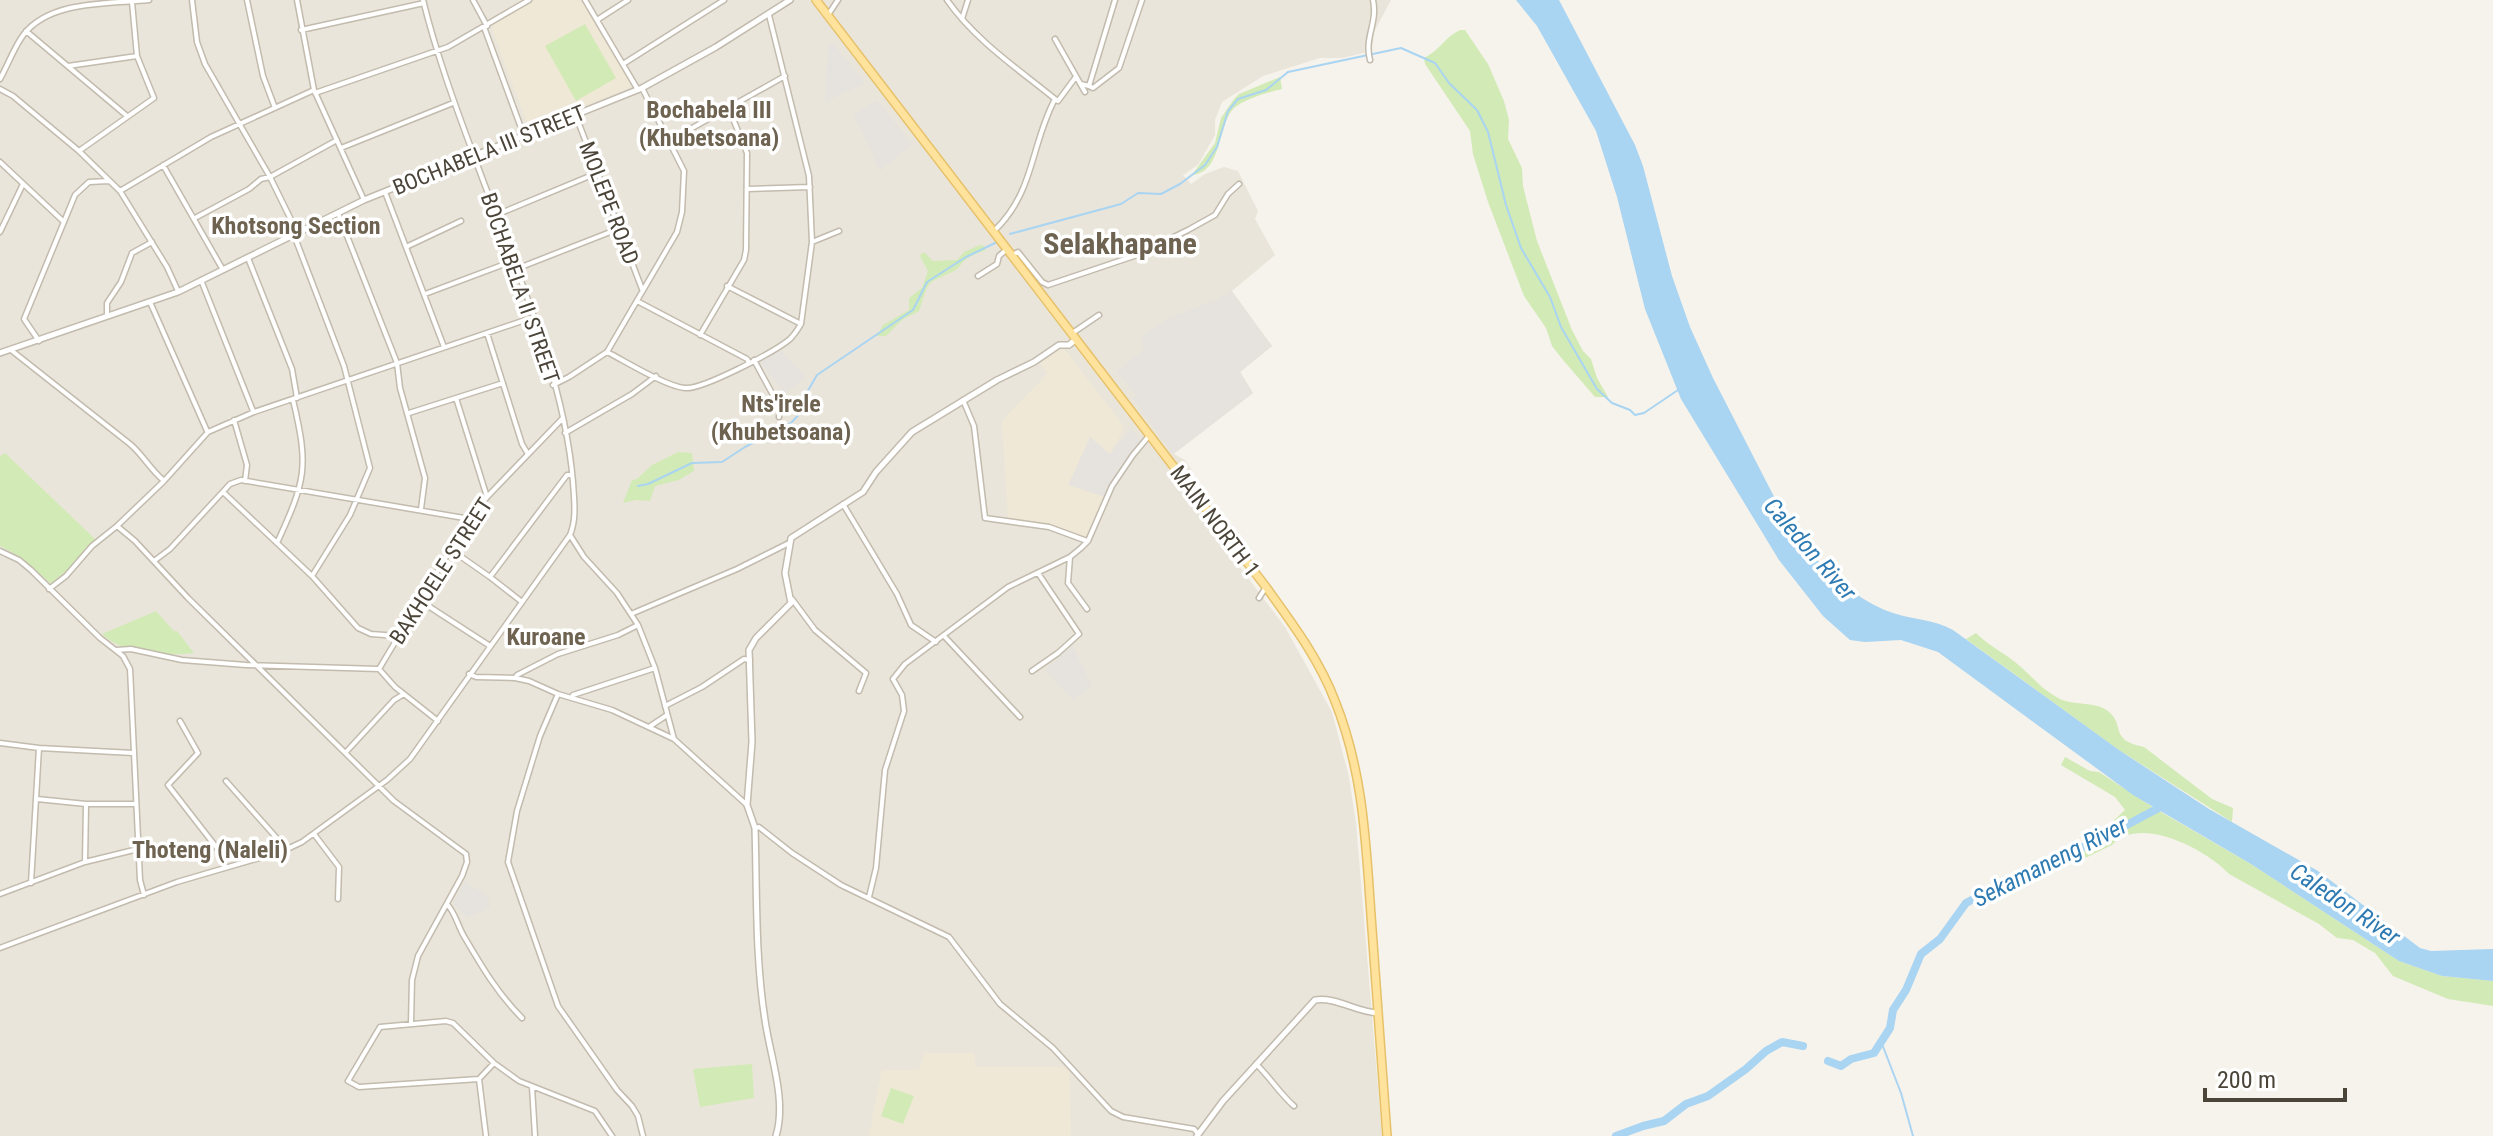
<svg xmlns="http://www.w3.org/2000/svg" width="2493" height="1136" viewBox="0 0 2493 1136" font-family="'Roboto Condensed',sans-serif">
	<rect width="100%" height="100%" fill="#f6f3ec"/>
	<!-- residential -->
	<path fill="#eae5da" d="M0,0H1391L1374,32L1372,51L1342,58H1320L1263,76L1222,102L1215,120V135L1198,165L1183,175L1191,184L1205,174L1224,167L1238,171L1258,211L1255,219L1275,255L1232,291L1272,346L1240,372L1253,393L1174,454L1185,460L1193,472L1178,485L1285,627L1332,712L1349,777L1356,823L1382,1136H0Z"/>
	<!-- industrial -->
	<path fill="#e6e2dd" d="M832,42L865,83L825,102L828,44Z
		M877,100L912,144L880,171L854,115Z
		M1231,291L1272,346L1240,372L1253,393L1173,454L1133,399L1136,395L1117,371L1144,349L1141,337L1165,320L1220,298Z
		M781,350L806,378L785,394L760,362Z
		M1131,429L1141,441L1114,478L1105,497L1068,486L1090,436L1110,453Z
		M1072,645L1092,686L1073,699L1045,670Z
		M465,881L488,896L490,908L467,918L453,903Z"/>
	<!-- education -->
	<path fill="#efe8d6" d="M532,0H581L634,86L529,128L492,29L494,24Z
		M1062,346L1123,425L1121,434L1110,454L1090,437L1068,485L1105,497L1086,537L1048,525L1008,519L1002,421L1048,373L1040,364Z
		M924,1053H974L976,1067H1069L1071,1136H869L882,1070H919Z"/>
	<!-- green -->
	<path fill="#d2eab5" d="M585,24L616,78L576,101L545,46Z
		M1460,30H1465L1488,64L1504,101L1509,120L1508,139L1522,168L1523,186L1537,241L1572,330L1583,351L1591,359L1597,378L1608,397H1595L1563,360L1552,346L1546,328L1524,296L1488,202L1473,154L1470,131L1425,64L1424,58C1439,51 1445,37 1460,30Z
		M1280,77L1282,89C1269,92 1244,99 1234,108C1217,125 1223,172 1192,175L1215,143L1221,118L1234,99L1239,94Z
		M980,245L984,246L986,250C980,253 973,254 968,258C962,261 960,268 954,271C924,285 930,279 919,311L902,320L886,336H877L883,325L909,310V298L922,288L928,271L920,256L922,253H925L933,261L957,260L964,252Z
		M678,452L692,453L694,471L679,480L655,486L650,501L636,500L623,503L632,480L637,479L652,465Z
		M5,453L96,540L79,560L53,582L50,583L17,555L0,546V456Z
		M156,611L174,631H177L194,653C165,656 124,655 102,634Z
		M1976,633C1990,647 2007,654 2021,667C2034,679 2044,691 2060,699C2075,706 2095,701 2108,711C2126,725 2108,740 2144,747L2212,799L2233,808L2232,822L2119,750L1966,639Z
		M2065,757L2090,771L2099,772L2154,808L2251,864L2399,961L2442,976L2493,981V1006L2448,999L2393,976L2375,953L2353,940L2337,938L2319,924L2229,874C2207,850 2140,814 2112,845L2075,863L2037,876L2029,870L2036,861L2084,847L2090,836L2099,834L2125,810L2115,797L2061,765Z
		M752,1064L754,1098L700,1107L693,1069Z
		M891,1088L914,1096L903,1124L881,1116Z"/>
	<!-- water -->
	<path fill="#a9d4f2" d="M1516,0H1559L1635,145L1643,166L1672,276L1690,327L1713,378L1785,518C1809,556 1849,598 1893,613C1913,620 1934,619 1953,630L2119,750L2209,809L2318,871L2420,948L2431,951L2493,949V981L2442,976L2399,961L2251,864L2133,795L1938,652L1901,640L1865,642L1850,640L1823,616L1779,560L1681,399L1645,309L1617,197L1596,131L1537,26Z"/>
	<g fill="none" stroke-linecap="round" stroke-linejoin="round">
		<!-- stream -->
		<path stroke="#a9d4f2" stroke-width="2" d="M1010,234L1121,204L1138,193L1161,194L1180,184L1205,165L1217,147L1228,111L1238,99L1266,90L1288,72L1401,48L1435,63L1449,83L1477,110L1488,132L1506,205L1521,248L1550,297L1561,327L1597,389L1612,403L1630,410L1635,415L1644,413L1678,390
			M638,486L648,484L692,463L722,462L745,447L791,423L803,410L807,403L806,394L817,375L913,310L927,282L966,257L995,243
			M1882,1044L1901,1093L1913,1136"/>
		<!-- river -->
		<path stroke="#a9d4f2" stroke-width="8" d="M1828,1061L1841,1066L1851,1059L1874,1053L1890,1028L1893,1010L1906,990L1921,954L1940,939L1966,903L2029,870L2095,842L2166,804
			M1616,1136L1643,1126L1664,1121L1686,1104L1708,1096L1746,1069L1766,1051L1782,1042L1803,1046"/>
		<defs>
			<path id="minor" d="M192,0L197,42L205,64L270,177L297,232
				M247,0L263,76L275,108
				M297,0L314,90L364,200
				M473,0L487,26
				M585,0L638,90
				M947,0C976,41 1017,68 1055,99C1030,146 1035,192 994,231
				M828,15L838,0
				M962,19L968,0
				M597,20L628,0
				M484,27L524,136
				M301,30L424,3
				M26,31L127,116
				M1055,39L1085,92
				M1370,60C1364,37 1378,23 1373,0
				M623,64L724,0
				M68,66L137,56
				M0,79C8,65 14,47 24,34C51,0 109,4 149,0
				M1081,84L1089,86L1115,0
				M1089,86L1093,88L1119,68L1142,0
				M0,89L13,96L79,151L120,191L167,267L178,291
				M315,93L448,47L529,0
				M1055,99L1058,101L1075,78
				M576,116L642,289
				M669,141L785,76
				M341,148L453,103
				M79,151L154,98L137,56L132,2
				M0,162L64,222
				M163,165L223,270
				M747,189L810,187
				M120,191L211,137L314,90
				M385,192L444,347
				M338,213L397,363L400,388L425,478L421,509
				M496,215L597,173
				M195,218L249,189L261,179L270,177L337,140
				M0,232L23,184
				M294,235L344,366L370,468L350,515L312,576
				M812,242L839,231
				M406,247L461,221
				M1012,255L1018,252L1042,282L1048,285L1137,255L1188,230L1215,215L1228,194L1239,184
				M248,258L292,369L297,398
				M516,269L618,229
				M978,276L997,264L999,256L1007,249
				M201,280L253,411
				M727,286L801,324
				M425,294L513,261
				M637,301L747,359L749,363
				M150,302L207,431
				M107,316V303L121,282L132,253L152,242
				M487,333L522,444L528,454
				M1071,334L1099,315
				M700,335L744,260L746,250L747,153L729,109
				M39,341L24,319L75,195L89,182L109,181
				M11,350L130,444C143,455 150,469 163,480
				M607,352C625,361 667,387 685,388C702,390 776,351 790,339C795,334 798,329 801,324L812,242L809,176L769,15
				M754,360L780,408L779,417
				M553,385L569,377L607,352L677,232L682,212L684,171L642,88
				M456,398L487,497
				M963,400L974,426L985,518L1049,527L1087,541
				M409,413L503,383
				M234,420L247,465L245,481
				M565,433L632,394L656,376
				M223,492L312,576L358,628L371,634L398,636
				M843,504L897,594L911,625L936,642
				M117,526L135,541L188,598L394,801L466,854L467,862L462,876L418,956L412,980L411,1023
				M570,535L584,557L617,593L638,625L655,668L674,739L747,805
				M277,543C306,480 309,467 293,400
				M450,549L490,577L522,602
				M0,551L19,560L31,570L100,638L123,656L130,669L131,689L140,880L144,895
				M1070,557L1068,583L1087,609
				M154,561L170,549L230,484L241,480L470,519
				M490,577L567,475H572
				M49,589L66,576L92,546L117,526L164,481L208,432L254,412L534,317
				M1259,598L1266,587
				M792,599L815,630L866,673L859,691
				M419,600L490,646
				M631,614L737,569L789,543
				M945,637L1020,717
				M116,650L131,649L182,660L246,665L379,669
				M1032,671L1058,653L1079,634L1038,573
				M469,674L476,677L515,678L529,681L558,694L612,710L674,739
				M515,678L517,675L558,654L618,635L638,625
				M558,694L540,736L517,811L508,862L558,1006L617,1090L632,1106L638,1116L643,1136
				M572,697L573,695L655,668
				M665,706L702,687L744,659L750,660
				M180,721L198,753L168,785L220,852L225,868
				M438,721L395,687L379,669L465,525L487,497L562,419
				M649,727L667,715
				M0,743L39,748L133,753
				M347,751L394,700L404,694
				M226,781L282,844L283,851
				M37,799L86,804H136
				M755,828L759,827L792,853L841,885L949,937L1000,1004L1053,1048L1111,1111L1123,1117L1194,1129L1198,1134
				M314,834L339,867L338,899
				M85,862L86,805
				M31,883L39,748
				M0,894L85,862L138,849
				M869,897L876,868L885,770L904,711L902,695L893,679L905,664L1008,587L1070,557L1081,548L1088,541L1112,486L1133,455L1148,437
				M447,904C456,914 458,927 465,938C482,967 498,994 522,1018
				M0,948L177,882L283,851L302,842L387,780L410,759L570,535C577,518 574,500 573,482C564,373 511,258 474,156C455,105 436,53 423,0
				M1256,1064C1270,1077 1279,1093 1294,1106
				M479,1079L359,1087L348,1081L380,1027L446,1021L453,1023L494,1063L519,1081L595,1111L612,1136
				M532,1087L535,1136
				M486,1136L479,1079L494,1063"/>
			<path id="tertiary" d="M0,353L178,292L364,200L642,88L716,47L790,0
				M776,1136C787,1100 770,1056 765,1020C755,957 757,891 755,828L747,805L752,742L749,650L756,638L791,603L785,573L791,538L863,492L876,472L912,432L997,380L1034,362L1059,345H1069L1075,340
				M1197,1136L1223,1101L1315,1000C1337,997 1356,1012 1378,1013"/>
			<path id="primary" d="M816,0L1266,587C1292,623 1319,659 1335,701C1365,776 1366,850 1372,929C1377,998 1382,1067 1387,1136"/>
		</defs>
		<!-- minor casing -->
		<use href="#minor" stroke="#c2bbae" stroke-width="7"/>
		<!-- tertiary casing -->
		<use href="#tertiary" stroke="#c2bbae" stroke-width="8"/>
		<!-- primary casing -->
		<use href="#primary" stroke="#e6c16a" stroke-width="10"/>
		<!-- minor -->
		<use href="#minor" stroke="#fff" stroke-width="4"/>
		<!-- tertiary -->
		<use href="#tertiary" stroke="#fff" stroke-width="5"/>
		<!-- primary -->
		<use href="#primary" stroke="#ffe39c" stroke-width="7"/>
	</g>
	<g text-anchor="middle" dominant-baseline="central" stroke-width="7" stroke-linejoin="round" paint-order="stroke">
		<!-- street labels -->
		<g font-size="22" fill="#4b4439" stroke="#fff">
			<text transform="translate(489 150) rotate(-22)">BOCHABELA III STREET</text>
			<text transform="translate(609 203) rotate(69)">MOLEPE ROAD</text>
			<text transform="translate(520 288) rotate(71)">BOCHABELA II STREET</text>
			<text transform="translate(1215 521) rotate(53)">MAIN NORTH 1</text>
			<text transform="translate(441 571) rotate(-57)">BAKHOELE STREET</text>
		</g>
		<!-- neighbourhood labels -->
		<g font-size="24" font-weight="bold" fill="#6e6250" stroke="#fff">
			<text x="709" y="110">Bochabela III<tspan x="709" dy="28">(Khubetsoana)</tspan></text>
			<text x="296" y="226">Khotsong Section</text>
			<text x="781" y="404">Nts'irele<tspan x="781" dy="28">(Khubetsoana)</tspan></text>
			<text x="546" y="637">Kuroane</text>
			<text x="210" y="850">Thoteng (Naleli)</text>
		</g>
		<!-- water labels -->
		<g font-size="24" font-style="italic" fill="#2e7ab2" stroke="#fff">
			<text transform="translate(1810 549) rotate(49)">Caledon River</text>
			<text transform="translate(2050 862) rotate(-27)">Sekamaneng River</text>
			<text transform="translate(2345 904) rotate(34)">Caledon River</text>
		</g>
		<!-- district labels -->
		<g font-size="30" font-weight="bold" fill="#6e6250" stroke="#fff">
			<text x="1120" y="243">Selakhapane</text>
		</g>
	</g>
	<!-- scale -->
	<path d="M2205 1088v12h140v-12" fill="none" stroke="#4b4439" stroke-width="4"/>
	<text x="2217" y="1088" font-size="24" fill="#4b4439" stroke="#ffffff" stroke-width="6" paint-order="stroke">200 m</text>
</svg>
